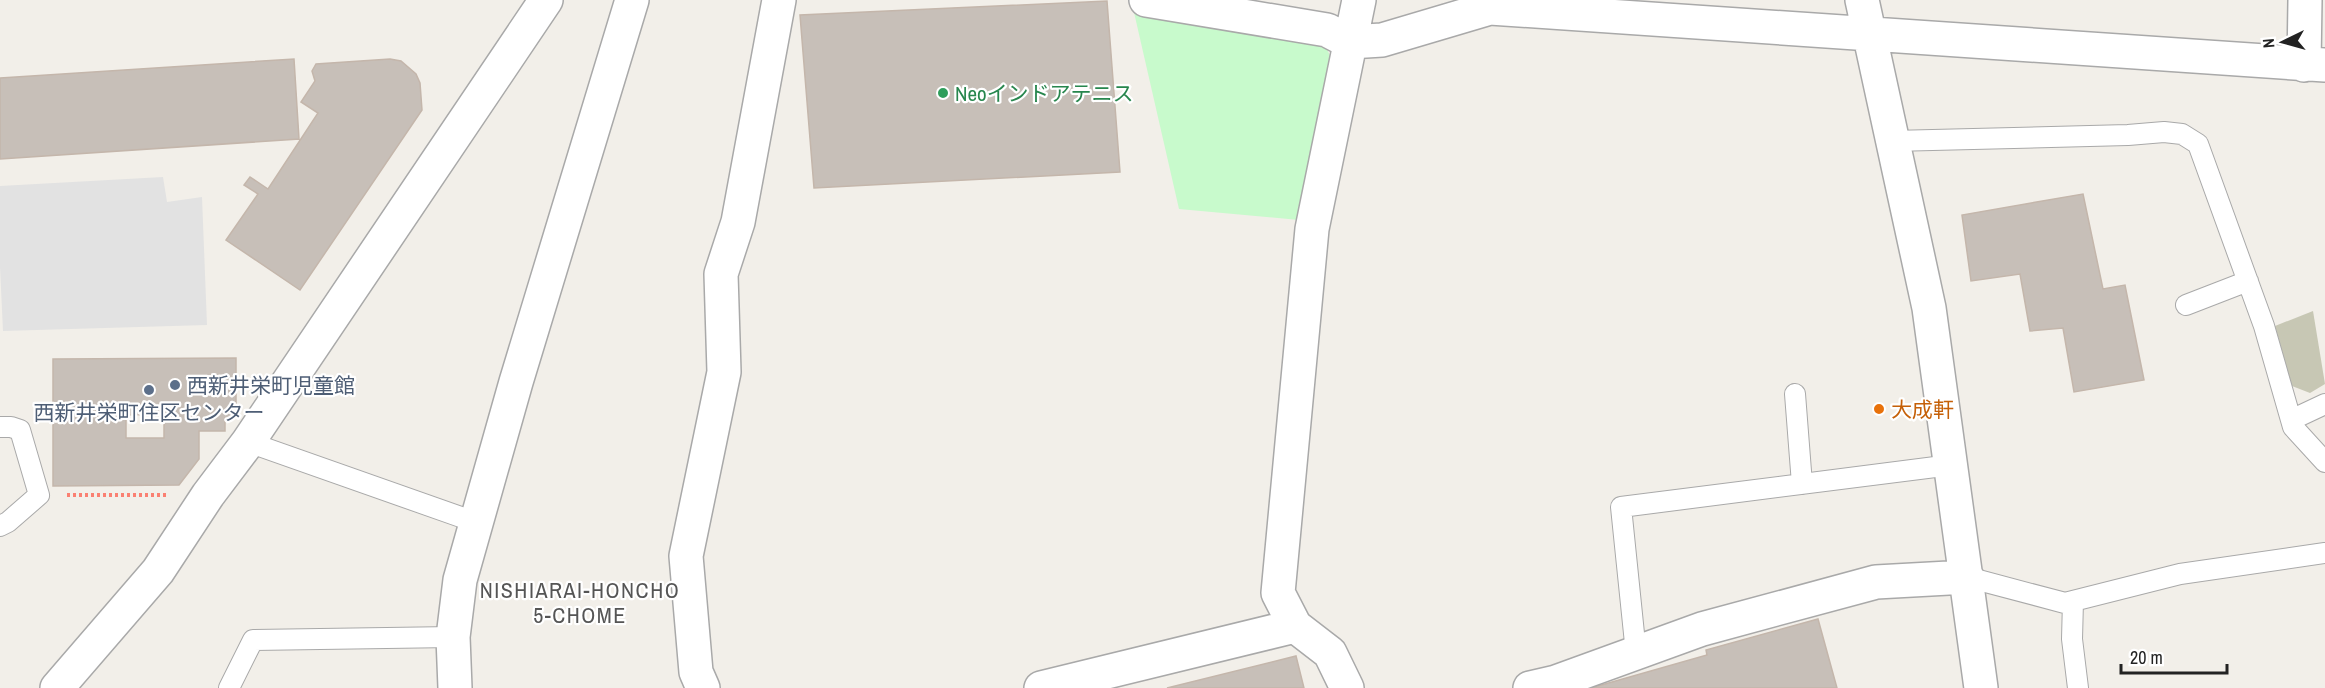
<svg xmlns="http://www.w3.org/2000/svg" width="2325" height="688" viewBox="0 0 2325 688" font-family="'Archivo Narrow','Noto Sans JP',sans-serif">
	<rect width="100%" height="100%" fill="#f2efe9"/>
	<!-- construction -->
	<path fill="#c7c7b4" d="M2313,311L2325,384L2310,393L2292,386L2275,326Z"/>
	<!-- park -->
	<path fill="#c8facc" d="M1133,8L1324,43L1334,64L1299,220L1179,209Z"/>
	<!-- parking -->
	<path fill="#e2e2e2" d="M163,177L167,202L202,197L207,325L3,331L0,267V186Z"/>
	<!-- building -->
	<path fill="#c7bfb8" stroke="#c4b6ab" stroke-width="1.5" fill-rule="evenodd" d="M1107,1L1120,172L814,188L800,15Z
		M294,59L299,139L0,159V78Z
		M390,59L401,61L416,74L420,83L422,110L300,290L226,240L258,194L244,185L250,177L268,189L318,113L301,102L315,81L312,71L316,64Z
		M2083,194L2103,289L2125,285L2144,380L2074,392L2063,328L2030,331L2020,274L1971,281L1962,215Z
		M236,358V418H225V431H199V459L179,485L53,486V359ZM164,414V438H126V415Z
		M1818,619L1837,688H1591L1707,655L1706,650Z
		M1296,656L1304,688H1167Z"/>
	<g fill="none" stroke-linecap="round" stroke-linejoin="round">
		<defs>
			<path id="lane" d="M1892,141L2128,135L2164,132L2182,134L2198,144L2264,326L2293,427L2325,462
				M2186,305L2248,281
				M1795,394L1802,484
				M2291,420L2325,404
				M0,427H11L20,430L39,495L8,522L0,526
				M248,442L475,522
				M1967,577L2065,603L2180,574L2325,553
				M2073,601L2072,639L2078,688
				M1636,653L1621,507L1951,465
				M229,688L253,640L453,637"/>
			<path id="street" d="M1146,0L1327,30L1350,42L1382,40L1490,8L2325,65
				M1862,0L1929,308L1981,688
				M2304,65L2305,0
				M1295,626L1278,593L1312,229L1359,0
				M57,688L158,571L208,495L248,442L546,0
				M455,688L453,637L460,580L516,382L632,0
				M703,688L696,672L686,556L724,372L721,274L738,222L779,0
				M1041,688L1295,626L1330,653L1347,688
				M1530,688L1556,682L1702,629L1876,582L1967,577"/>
		</defs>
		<!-- lane casing -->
		<use href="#lane" stroke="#a9a9a9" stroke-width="22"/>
		<!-- street casing -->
		<use href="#street" stroke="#a9a9a9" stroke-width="36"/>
		<!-- path -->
		<path stroke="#fa8072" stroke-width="4" stroke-dasharray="3 3" stroke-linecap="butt" d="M67,495H168"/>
		<!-- lane -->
		<use href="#lane" stroke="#fff" stroke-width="20"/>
		<!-- street -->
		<use href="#street" stroke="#fff" stroke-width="33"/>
	</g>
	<!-- markers -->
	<circle fill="#2e9e5b" stroke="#fff" stroke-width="2" cx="943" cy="93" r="6"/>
	<g fill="#5c6f8a" stroke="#fff" stroke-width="2">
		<circle cx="175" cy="385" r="6"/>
		<circle cx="149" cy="390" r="6"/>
	</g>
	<circle fill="#e8710a" stroke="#fff" stroke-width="2" cx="1879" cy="409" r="6"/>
	<g text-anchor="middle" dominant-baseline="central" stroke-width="4.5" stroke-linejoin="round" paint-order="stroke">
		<!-- leisure labels -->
		<g font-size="21" fill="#27864d" stroke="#fff" text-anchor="start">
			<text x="955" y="93">Neoインドアテニス</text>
		</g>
		<!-- service labels -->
		<g font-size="21" fill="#4e5e75" stroke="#fff" text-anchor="start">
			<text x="187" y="385">西新井栄町児童館</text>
			<text x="149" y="412" text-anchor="middle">西新井栄町住区センター</text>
		</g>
		<!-- food labels -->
		<g font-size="21" fill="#c56008" stroke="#fff" text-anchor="start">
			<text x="1891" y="409">大成軒</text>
		</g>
		<!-- neighbourhood labels -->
		<g font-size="22" letter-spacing="1.5" fill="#555" stroke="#fff">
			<text x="580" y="590">NISHIARAI-HONCHO<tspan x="580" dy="25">5-CHOME</tspan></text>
		</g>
	</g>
	<!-- north arrow -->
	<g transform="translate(2283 42) rotate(265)" stroke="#ffffff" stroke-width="4.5" paint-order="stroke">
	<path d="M0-4.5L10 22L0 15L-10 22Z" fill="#222222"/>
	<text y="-9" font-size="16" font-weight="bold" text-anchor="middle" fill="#222222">N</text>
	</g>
	<!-- scale -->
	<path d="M2121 664v9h106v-9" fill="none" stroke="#222222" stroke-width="3"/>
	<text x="2130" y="664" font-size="18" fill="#222222" stroke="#ffffff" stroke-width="4.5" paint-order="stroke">20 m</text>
</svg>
